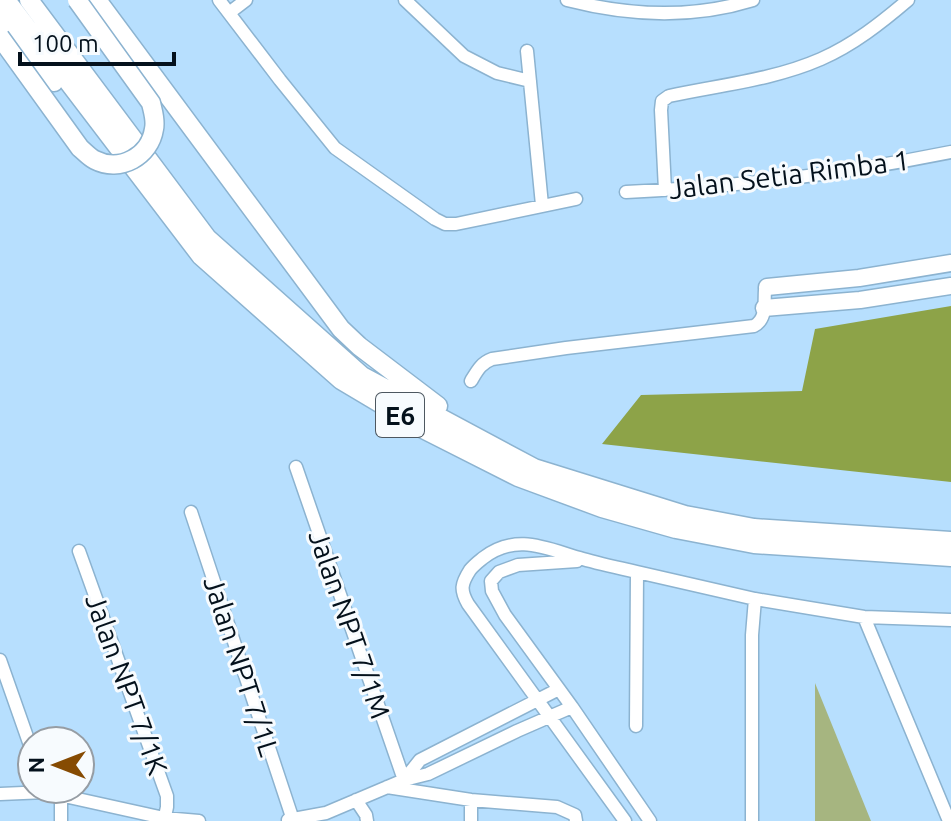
<svg xmlns="http://www.w3.org/2000/svg" width="951" height="821" viewBox="0 0 951 821" font-family="Ubuntu,sans-serif">
	<rect width="100%" height="100%" fill="#b7dffe"/>
	<!-- green -->
	<path fill="#a6b580" d="M815,683L871,821H815Z"/>
	<!-- forest -->
	<path fill="#8da348" d="M951,306V482L602,444L641,395L802,391L815,329Z"/>
	<g fill="none" stroke-linecap="round" stroke-linejoin="round">
		<defs>
			<path id="minor" d="M219,0L280,80L335,148L435,219L445,224H456L576,199
				M405,0L464,56L497,73L530,81
				M567,0C629,16 692,19 753,0
				M229,13L246,0
				M527,51L542,205
				M665,190L661,110L662,101L669,96C720,85 773,80 821,59C853,45 881,23 908,0
				M626,192C737,187 843,174 951,152
				M471,381C477,371 481,363 492,359L566,348L754,326C767,319 764,303 765,290L767,287
				M296,467L404,780
				M191,512L293,820
				M79,551L167,796V807L164,821
				M577,561L518,565L499,572L491,581L492,591L505,615L572,707L650,821
				M864,617L949,821
				M0,660L32,751
				M636,726L637,572L755,599
				M404,780L420,760L559,689
				M387,787L471,800L557,807L575,815L576,821
				M0,794L46,792L164,818L199,821
				M356,800L366,815L367,821
				M471,800V821
				M288,820L326,813L404,780L428,774L517,731L572,707
				M61,821V795
				M625,821L468,604C460,590 461,584 470,570C474,565 478,562 483,558C517,532 547,549 583,559C600,564 619,568 637,572
				M752,821V635L755,599L864,617L951,620"/>
			<path id="major" d="M767,287L859,278L951,263
				M764,308L860,300L951,286"/>
			<path id="highway" d="M6,0L201,256L341,380L425,430L518,477L602,508L676,529L754,544L951,557
				M29,0L207,238L362,376L534,468L685,515L754,528L951,541
				M97,0L341,329L359,346L438,406
				M0,15L54,82"/>
		</defs>
		<!-- minor casing -->
		<use href="#minor" stroke="#8cb3d0" stroke-width="15"/>
		<!-- major casing -->
		<use href="#major" stroke="#8cb3d0" stroke-width="19"/>
		<!-- highway casing -->
		<use href="#highway" stroke="#8cb3d0" stroke-width="21"/>
		<!-- minor -->
		<use href="#minor" stroke="#fff" stroke-width="12"/>
		<!-- major -->
		<use href="#major" stroke="#fff" stroke-width="16"/>
		<!-- highway -->
		<use href="#highway" stroke="#fff" stroke-width="18"/>
		<defs>
			<path id="highway-bridge" d="M0,37L80,148C85,152 89,157 95,160C120,173 150,156 154,129C156,120 153,112 151,103L77,0"/>
		</defs>
		<!-- highway-bridge casing -->
		<use href="#highway-bridge" stroke="#8cb3d0" stroke-width="21" stroke-linecap="butt"/>
		<!-- highway-bridge -->
		<use href="#highway-bridge" stroke="#fff" stroke-width="18"/>
	</g>
	<g text-anchor="middle" dominant-baseline="central" stroke-width="6" stroke-linejoin="round" paint-order="stroke">
		<!-- shield labels -->
		<rect fill="#f7fbfe" stroke="#4d5760" stroke-width="2" x="376" y="393" width="48" height="44" rx="6"/>
		<g font-size="26" font-weight="bold" fill="#04111c">
			<text x="400" y="415">E6</text>
		</g>
		<!-- street labels -->
		<g font-size="28" fill="#04111c" stroke="#f7fbfe">
			<text transform="translate(789 174) rotate(-7)">Jalan Setia Rimba 1</text>
			<text transform="translate(350 624) rotate(71)">Jalan NPT 7/1M</text>
			<text transform="translate(242 666) rotate(72)">Jalan NPT 7/1L</text>
			<text transform="translate(127 684) rotate(70)">Jalan NPT 7/1K</text>
		</g>
	</g>
	<!-- north arrow -->
	<g transform="translate(56 765) rotate(270)"><circle r="38" fill="#f7fbfe" stroke="#969da4" stroke-width="2"/>
	<path d="M0-6L14 30L0 20L-14 30Z" fill="#864b03"/>
	<text y="-12" font-size="22" font-weight="bold" text-anchor="middle" fill="#04111c">N</text>
	</g>
	<!-- scale -->
	<path d="M20 52v12h154v-12" fill="none" stroke="#04111c" stroke-width="4"/>
	<text x="32" y="52" font-size="24" fill="#04111c" stroke="#f7fbfe" stroke-width="6" paint-order="stroke">100 m</text>
</svg>
